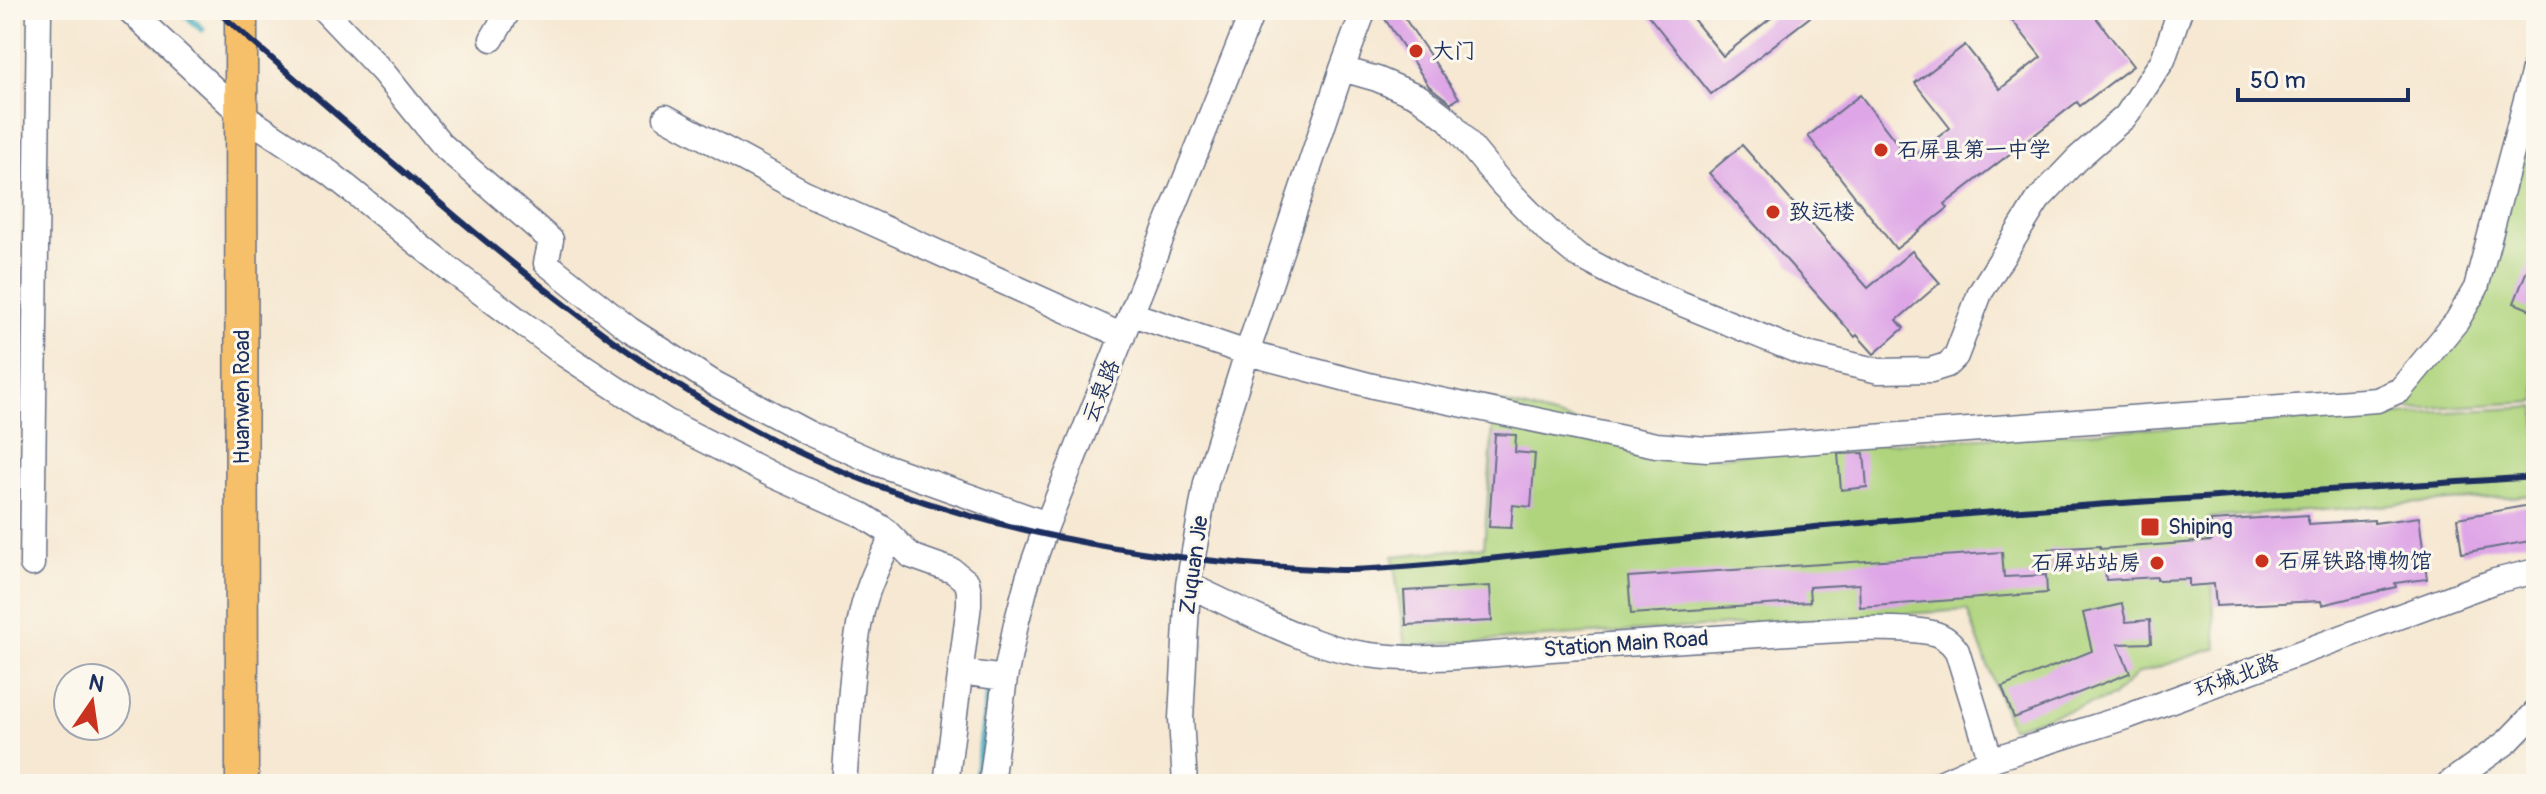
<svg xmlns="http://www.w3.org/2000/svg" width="2546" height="794" viewBox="0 0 2546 794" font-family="Pangolin,'LXGW WenKai TC',sans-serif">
	<rect width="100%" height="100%" fill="#fbf7ec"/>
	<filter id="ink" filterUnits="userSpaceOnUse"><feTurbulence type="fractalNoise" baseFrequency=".0125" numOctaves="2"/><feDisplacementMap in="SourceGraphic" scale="16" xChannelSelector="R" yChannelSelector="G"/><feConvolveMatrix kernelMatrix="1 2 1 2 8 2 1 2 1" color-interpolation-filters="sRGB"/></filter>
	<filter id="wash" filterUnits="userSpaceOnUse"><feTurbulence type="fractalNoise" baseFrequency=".006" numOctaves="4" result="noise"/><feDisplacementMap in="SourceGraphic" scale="32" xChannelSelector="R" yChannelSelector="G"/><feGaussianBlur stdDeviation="1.8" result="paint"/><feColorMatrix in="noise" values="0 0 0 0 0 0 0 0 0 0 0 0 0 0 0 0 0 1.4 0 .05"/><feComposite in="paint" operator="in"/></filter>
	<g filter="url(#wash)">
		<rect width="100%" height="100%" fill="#f6e8d2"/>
		<!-- green -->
		<path fill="#afd47d" stroke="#65826e" stroke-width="2" d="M2536,102V402L2410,409L2406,392L2476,306Z
			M1495,401L1715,457L1872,444L2536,407V495L2208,518L2216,648L2137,674L2113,697L2011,728L1967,610L1405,646L1393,556L1484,547Z"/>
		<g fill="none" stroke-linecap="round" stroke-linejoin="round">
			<!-- stream -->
			<path stroke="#3daabc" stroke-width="7" d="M180,10L202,29
				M976,784L988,690"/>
		</g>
		<g id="blocks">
			<!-- building -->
			<path fill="#dea5e7" d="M1379,10H1399L1459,98L1451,103L1429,86Z
				M1644,10H1686L1723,56L1781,10H1819L1711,94Z
				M2004,10H2090L2133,66L2080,106L2077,102L1945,204L1948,208L1896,249L1808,136L1860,95L1909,159L1950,128L1915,83L1965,45L2000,89L2041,57Z
				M1742,145L1868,288L1912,251L1940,283L1897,320L1904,328L1874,354L1857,335L1855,337L1709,173Z
				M2535,250L2536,251V312L2514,303Z
				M1495,434L1516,435L1515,452L1535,454L1531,507L1513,505L1511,528L1489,527Z
				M1864,453L1867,487L1841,490L1838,454Z
				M2536,504V540L2462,553L2457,518Z
				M2308,515V524L2374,520V523L2419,517L2427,579L2395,583L2396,587L2322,605L2321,601L2216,606L2214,584L2189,586V579L2157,580V577L2106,580L2105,568L2051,571L2049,549L2100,546V549L2212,541L2211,521Z
				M2002,552L2004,577L2046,575L2047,593L1860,607L1859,584L1809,587L1810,602L1631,614L1628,577Z
				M1490,586L1492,621L1406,625L1404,591Z
				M2122,604L2126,622L2150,620L2151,643L2118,644L2130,673L2014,718L2002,687L2092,651L2083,613Z"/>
		</g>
	</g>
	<g filter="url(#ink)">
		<use href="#blocks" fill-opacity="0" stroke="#687087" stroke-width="2"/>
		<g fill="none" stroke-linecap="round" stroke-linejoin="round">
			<defs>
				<path id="minor" d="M129,10L241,114L330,173L452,271L565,355L666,421L772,475L862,515L884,529L911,556L953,571L967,582L969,592V605L946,784
					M324,10L383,72L441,144L551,240L546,263L629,329L712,382L808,433L879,464L1047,524
					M492,39L509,10
					M1342,69L1377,79L1419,97L1449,120L1501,183L1547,230L1577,255L1624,280L1802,353L1879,371L1931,370L1947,365L1956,356L1980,293L2038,200L2077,159L2126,116L2163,60L2180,10
					M666,117L804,192L1123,336
					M1132,314L1247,353L1373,386L1656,445L1707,449L2377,400L2400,390L2457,321L2476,288L2536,62
					M32,564L39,10
					M1188,585C1244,610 1307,647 1369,655C1429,663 1491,654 1551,649C1630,643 1709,638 1788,633C1828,631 1889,625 1928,632C1941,634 1950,640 1957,651L1991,761
					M960,672L1005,678
					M844,784C849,727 850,667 862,611C868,585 880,561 892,537
					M991,784L1005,678L1016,624L1028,578L1047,524L1253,10
					M1185,784L1181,719L1188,585L1206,483L1247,353L1342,69L1364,10
					M1938,784L1996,758L2126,717L2495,581L2536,571
					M2448,784L2507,742L2536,712"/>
				<path id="major" d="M241,10L242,784"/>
			</defs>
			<!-- minor casing -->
			<use href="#minor" stroke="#687087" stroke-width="27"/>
			<!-- major casing -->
			<use href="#major" stroke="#687087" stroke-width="35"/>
			<!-- minor -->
			<use href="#minor" stroke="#fff" stroke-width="24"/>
			<!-- major -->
			<use href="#major" stroke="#f6c06b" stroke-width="32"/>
			<!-- rail -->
			<path stroke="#1b2f5e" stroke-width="6" d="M216,10C301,84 386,158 472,230C573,313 674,393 792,449C927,514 1076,548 1225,562C1267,566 1309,570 1350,570C1413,568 1475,560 1537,554C1645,544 1753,532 1861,523C2086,503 2311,492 2536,477"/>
		</g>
	</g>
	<!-- markers -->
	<g fill="#c8321e" stroke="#fbf7ec" stroke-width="3">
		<circle cx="1416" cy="51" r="8"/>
		<circle cx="1881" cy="150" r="8"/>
		<circle cx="1773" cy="212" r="8"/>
		<rect x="2140" y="517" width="20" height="20" rx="4"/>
		<circle cx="2262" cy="561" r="8"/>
		<circle cx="2157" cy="563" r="8"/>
	</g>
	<g text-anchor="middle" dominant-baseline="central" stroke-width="6" stroke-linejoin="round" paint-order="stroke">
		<!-- poi labels -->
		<g font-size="22" fill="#1b2f5e" stroke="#fbf7ec" text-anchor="start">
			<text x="1432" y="51">大门</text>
			<text x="1897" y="150">石屏县第一中学</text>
			<text x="1789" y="212">致远楼</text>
			<text x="2168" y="527">Shiping</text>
			<text x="2278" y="561">石屏铁路博物馆</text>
			<text x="2141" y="563" text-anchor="end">石屏站站房</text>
		</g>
		<!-- street labels -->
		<g font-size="22" fill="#1b2f5e" stroke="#fbf7ec">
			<text transform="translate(1101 391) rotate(-68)">云泉路</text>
			<text transform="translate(242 397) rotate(-90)">Huanwen Road</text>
			<text transform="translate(1194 565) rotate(-82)">Zuquan Jie</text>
			<text transform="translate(1626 644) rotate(-4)">Station Main Road</text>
			<text transform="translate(2237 676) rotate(-20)">环城北路</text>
		</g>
	</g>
	<!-- margin -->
	<rect width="2546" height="794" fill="none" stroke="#fbf7ec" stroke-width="40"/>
	<!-- north arrow -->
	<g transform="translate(92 702) rotate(13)"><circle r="38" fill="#fbf7ec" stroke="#a1a7b3" stroke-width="2"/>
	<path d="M0-6L14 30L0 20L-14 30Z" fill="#c8321e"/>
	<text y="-12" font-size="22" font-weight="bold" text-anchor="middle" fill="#1b2f5e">N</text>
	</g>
	<!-- scale -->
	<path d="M2238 88v12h170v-12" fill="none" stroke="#1b2f5e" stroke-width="4"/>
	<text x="2250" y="88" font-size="24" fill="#1b2f5e" stroke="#fbf7ec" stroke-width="6" paint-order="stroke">50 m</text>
</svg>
